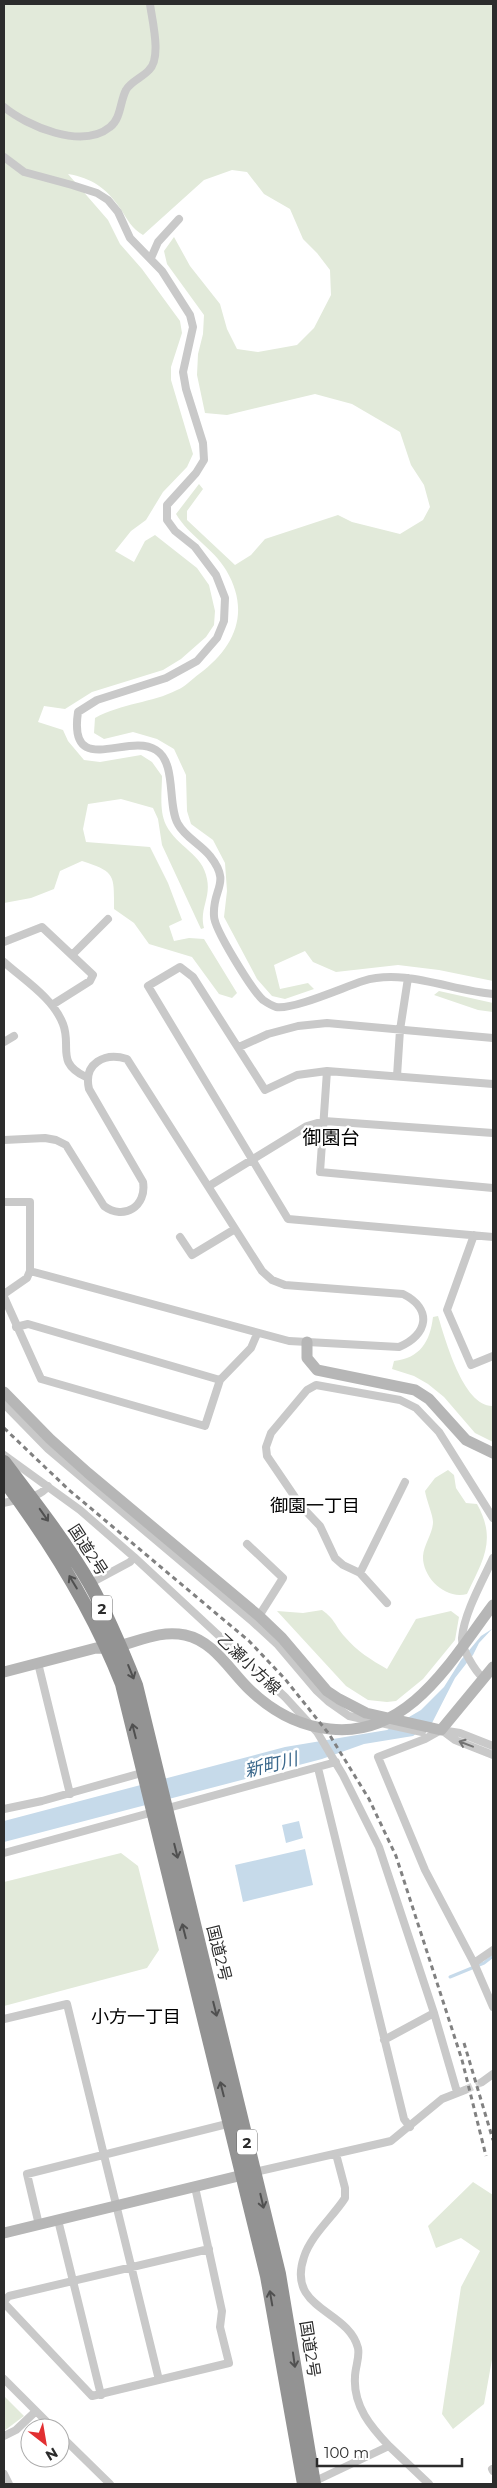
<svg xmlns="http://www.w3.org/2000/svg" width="497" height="2488" viewBox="0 0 497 2488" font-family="Montserrat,'Noto Sans JP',sans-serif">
	<rect width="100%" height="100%" fill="#fff"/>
	<!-- green -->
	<path fill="#e2eada" d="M4,4H493V981L439,970L398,965L336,972L313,962L305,951L274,965L280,989L308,983L314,989L285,999L272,996L257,979L224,917L227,891L225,863L213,840L191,824L187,811L186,775L174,749L157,739L133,732L104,739L94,733L95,718C122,703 152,703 177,690C185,687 192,679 199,674C235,647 251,612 226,570C213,548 189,536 176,514L199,484L203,489L187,511V520L235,565L251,555L265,539L338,515L352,522L400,534L423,520L430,507L424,485L411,465L400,432L352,404L315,394L227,415L205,413L197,375L198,354L203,334L204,315L167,264L164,251L174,237L190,266L220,304L227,329L237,349L258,352L297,345L314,328L331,295L330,270L317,253L303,239L290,209L264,194L247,172L232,170L204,180L143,235C132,229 127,219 120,208C106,188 92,178 68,174L108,220L120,244L142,269L180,321L182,333L171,367V380L193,454L187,467L163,492L146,520L131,531L115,551L134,562L145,541L155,535L197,568L209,585L215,611L214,625L206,637L181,659L163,670L92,692L65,709L44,706L38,722L63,730L68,741L84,760L100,762L141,755L152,762L162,776C162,792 159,810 166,825C177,847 203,854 207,879C211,898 199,909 204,928L201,929L162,845L158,819L153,808L121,799L88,804L83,829L86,842L150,847L168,883L182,920L169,926L174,941L189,938L204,939L237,993L232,998L219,994L192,957L149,944L134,923L114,909C114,875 116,872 82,861L60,871L54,889L31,898L4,903Z
		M439,991L493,1003V1012L478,1010L434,995Z
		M438,1316C445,1338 463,1407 493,1406V1442L475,1433L444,1397L428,1384L414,1376L392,1369L394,1361C420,1358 430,1342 433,1317Z
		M448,1470L454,1475L456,1488L466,1503L477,1504C497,1540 483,1560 467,1594C445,1600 422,1577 423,1556C424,1544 433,1533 433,1522C433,1515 426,1499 425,1491L435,1478Z
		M322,1610C335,1619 335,1626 345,1637C357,1651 371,1660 387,1669L416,1619L451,1611L459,1617L455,1640L423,1679L396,1701L387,1702L368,1700L346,1686L277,1611L303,1613Z
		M121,1853L138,1866L159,1950L147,1968L4,2006V1882Z
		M473,2182L493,2195V2354L484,2404L453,2429L442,2414L461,2287L480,2251L461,2238L436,2248L428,2226Z
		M4,2396L24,2416L4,2431Z"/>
	<!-- water -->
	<path fill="#c6daea" d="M492,1629L479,1643L473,1655L455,1678L432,1723L413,1736L364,1744L322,1759L4,1842V1821L285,1747L387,1730L421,1710L444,1687L461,1660L481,1636Z
		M299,1821L303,1838L286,1843L282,1825Z
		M305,1849L313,1885L243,1902L235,1865Z"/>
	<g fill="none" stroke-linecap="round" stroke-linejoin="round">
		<!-- stream -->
		<path stroke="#c6daea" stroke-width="3" d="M450,1977L484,1963L493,1956"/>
		<!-- street-tunnel -->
		<path stroke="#d5d5d5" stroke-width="8" stroke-dasharray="8 4" stroke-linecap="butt" d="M465,2090L482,2082"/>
		<!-- street -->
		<path stroke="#c9c9c9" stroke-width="8" d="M4,107C27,126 82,150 110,127C121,119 120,101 126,90C130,82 143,77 149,70C162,58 152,20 150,4
			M4,157L24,172L72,185L97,193L108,200L118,212L130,238L162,271L190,315L193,327L183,372L186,389L203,443L204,460L196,473L167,505V520L175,531L195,547L216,575L225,598L224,621L217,638L197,661L166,678L97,700L78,712C68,779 128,732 156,750C177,763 167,805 178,824C185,837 200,844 210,856C232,884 212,888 214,916C214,929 252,990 263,1000C266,1002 273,1006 276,1007C293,1010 344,987 363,981C404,968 452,991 493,994
			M151,258L158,242L179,219
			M4,942L42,927L93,975L90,981L52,1005
			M72,955L108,919
			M4,962C24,980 53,998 63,1024C72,1047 55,1062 86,1077
			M4,1042L14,1036
			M239,1047L268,1034L298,1026L327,1023L493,1038
			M327,1071L320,1172L493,1188
			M397,1076L400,1030L408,978
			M493,1084L327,1071L297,1075L265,1090L193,977L180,967L148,986L288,1219L493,1237
			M4,1140L45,1138L56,1140L66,1145L104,1206C124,1221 147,1206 143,1182L89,1089C83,1063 105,1052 127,1059L262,1271L272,1280L285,1285L403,1294C433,1309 428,1335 399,1347L289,1341L30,1271
			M209,1186L307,1126L324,1121L493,1133
			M4,1202H30V1271L27,1278L4,1294
			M474,1235L447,1310L471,1365L493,1356
			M180,1237L192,1255L235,1229
			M4,1297L41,1379L205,1426L220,1380L251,1348L257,1334
			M16,1327L28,1324L220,1380
			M4,1404L48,1449L253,1622L277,1644L316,1690L329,1702L349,1716L422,1732
			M4,1455L80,1510L134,1557L285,1697L317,1732L343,1775L379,1847L434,2013L457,2092
			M405,1482L360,1573L343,1565L335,1558L320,1526L301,1506L267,1456L266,1447L271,1433L307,1390L316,1385L400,1400L416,1408L439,1432L493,1518
			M4,1503C18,1499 39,1499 48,1486
			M247,1544L283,1578L259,1616
			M360,1573L387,1603
			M89,1584L130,1562L134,1557
			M38,1663L70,1794
			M483,1678C475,1671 461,1648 462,1638C464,1613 483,1580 493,1558
			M443,1731L455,1740L493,1755
			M493,1746L460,1733L441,1730L425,1739L378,1757L425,1870L474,1963L493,2007
			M318,1768L404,2119L410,2127
			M4,1809L42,1801L145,1772
			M4,1853L336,1762
			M474,1963L493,1950
			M4,2019L67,2004L159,2380
			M384,2040L434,2013
			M482,2082L493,2074
			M255,2172L391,2141L442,2099L465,2090
			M58,2220L101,2395
			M39,2225L27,2174L231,2123
			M4,2301L9,2296L209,2249
			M4,2303L92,2396L229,2363L220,2327L222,2311L195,2187
			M4,2379L53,2428
			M60,2435L110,2484
			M4,2436L16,2430L36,2411
			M389,2446L429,2484
			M492,2469L493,2471
			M4,2474L9,2484
			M311,2483L389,2446C371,2427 353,2406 355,2377C355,2367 360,2358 358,2348C348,2309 286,2310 304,2257C311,2235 333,2217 345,2198V2188L336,2154"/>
		<!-- secondary -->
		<path stroke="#b6b6b6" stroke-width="11" d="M307,1342V1358L317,1370L415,1390L429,1399L466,1440L493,1453
			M4,1392L50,1439L88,1473L259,1616L282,1638L327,1691L339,1699L366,1713L441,1730L493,1667
			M4,1672L96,1648C125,1651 152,1628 185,1635C214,1641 230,1671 250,1690C273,1712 299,1726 330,1729C409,1738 452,1659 493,1605
			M4,2233L251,2173"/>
		<!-- highway -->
		<path stroke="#939393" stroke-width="14" d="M4,1462C34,1502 65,1541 90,1584C108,1616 122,1650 136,1685L279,2274L314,2484
			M4,1480C52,1544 93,1610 122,1684L267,2276L304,2484"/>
		<!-- rail -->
		<path stroke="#818181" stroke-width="3" stroke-dasharray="5 4" stroke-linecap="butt" d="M4,1428L69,1490L249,1641L285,1679L329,1734L369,1799L396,1856L462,2060L486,2156
			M464,2043L493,2140"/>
	</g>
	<!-- one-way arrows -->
	<defs><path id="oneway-shaft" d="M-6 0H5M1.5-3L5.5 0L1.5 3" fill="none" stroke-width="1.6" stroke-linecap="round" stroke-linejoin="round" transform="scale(1.25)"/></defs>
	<g stroke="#505050">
		<use href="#oneway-shaft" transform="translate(44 1515) rotate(55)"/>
		<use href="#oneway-shaft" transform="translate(73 1582) rotate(-121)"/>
		<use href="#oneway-shaft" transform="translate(131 1672) rotate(68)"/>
		<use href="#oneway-shaft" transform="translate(134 1731) rotate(-104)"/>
		<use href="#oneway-shaft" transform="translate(176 1851) rotate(76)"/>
		<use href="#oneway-shaft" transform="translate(184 1931) rotate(-104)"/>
		<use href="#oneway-shaft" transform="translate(215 2009) rotate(76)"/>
		<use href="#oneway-shaft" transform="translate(222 2089) rotate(-104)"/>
		<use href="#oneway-shaft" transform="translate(262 2201) rotate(77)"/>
		<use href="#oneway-shaft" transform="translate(271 2298) rotate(-100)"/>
		<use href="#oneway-shaft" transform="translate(294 2360) rotate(82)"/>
	</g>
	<use stroke="#737373" href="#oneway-shaft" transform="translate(466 1744) rotate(-159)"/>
	<g text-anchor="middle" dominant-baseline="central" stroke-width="5" stroke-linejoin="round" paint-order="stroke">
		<!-- shield labels -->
		<g fill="#fff" stroke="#6b6b6b" stroke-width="1">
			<rect x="92" y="1595.5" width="20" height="25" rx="4"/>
			<rect x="237" y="2129.5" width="20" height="25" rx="4"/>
		</g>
		<g font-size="15" font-weight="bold" fill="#2c2c2c">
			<text x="102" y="1608">2</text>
			<text x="247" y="2142">2</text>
		</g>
		<!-- street labels -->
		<g font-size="16" fill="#2c2c2c" stroke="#fff">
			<text transform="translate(88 1550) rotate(57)">国道2号</text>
			<text transform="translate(249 1664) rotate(43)">乙瀬小方線</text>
			<text transform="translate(219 1953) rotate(76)">国道2号</text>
			<text transform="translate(310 2349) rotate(81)">国道2号</text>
		</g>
		<!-- neighbourhood labels -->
		<g font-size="18" fill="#000" stroke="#fff">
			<text x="315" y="1506">御園一丁目</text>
			<text x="136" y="2017">小方一丁目</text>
		</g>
		<!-- water labels -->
		<g font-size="18" font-style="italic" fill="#3c698d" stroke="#fff">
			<text transform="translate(271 1765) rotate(-14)">新町川</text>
		</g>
		<!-- quarter labels -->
		<g font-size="19" fill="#000" stroke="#fff">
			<text x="331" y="1137">御園台</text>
		</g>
	</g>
	<!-- border -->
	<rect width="497" height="2488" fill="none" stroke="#2c2c2c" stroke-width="10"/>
	<!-- north arrow -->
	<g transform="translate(45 2443) rotate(149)"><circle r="24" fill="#ffffff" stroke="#ababab"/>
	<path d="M0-4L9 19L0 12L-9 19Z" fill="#e23032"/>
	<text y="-8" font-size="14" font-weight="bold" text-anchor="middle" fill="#2c2c2c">N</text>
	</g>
	<!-- scale -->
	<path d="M317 2458v8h145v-8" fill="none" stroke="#2c2c2c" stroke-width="2.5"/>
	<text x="324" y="2458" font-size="15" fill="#2c2c2c" stroke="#ffffff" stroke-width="4" paint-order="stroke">100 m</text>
</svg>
